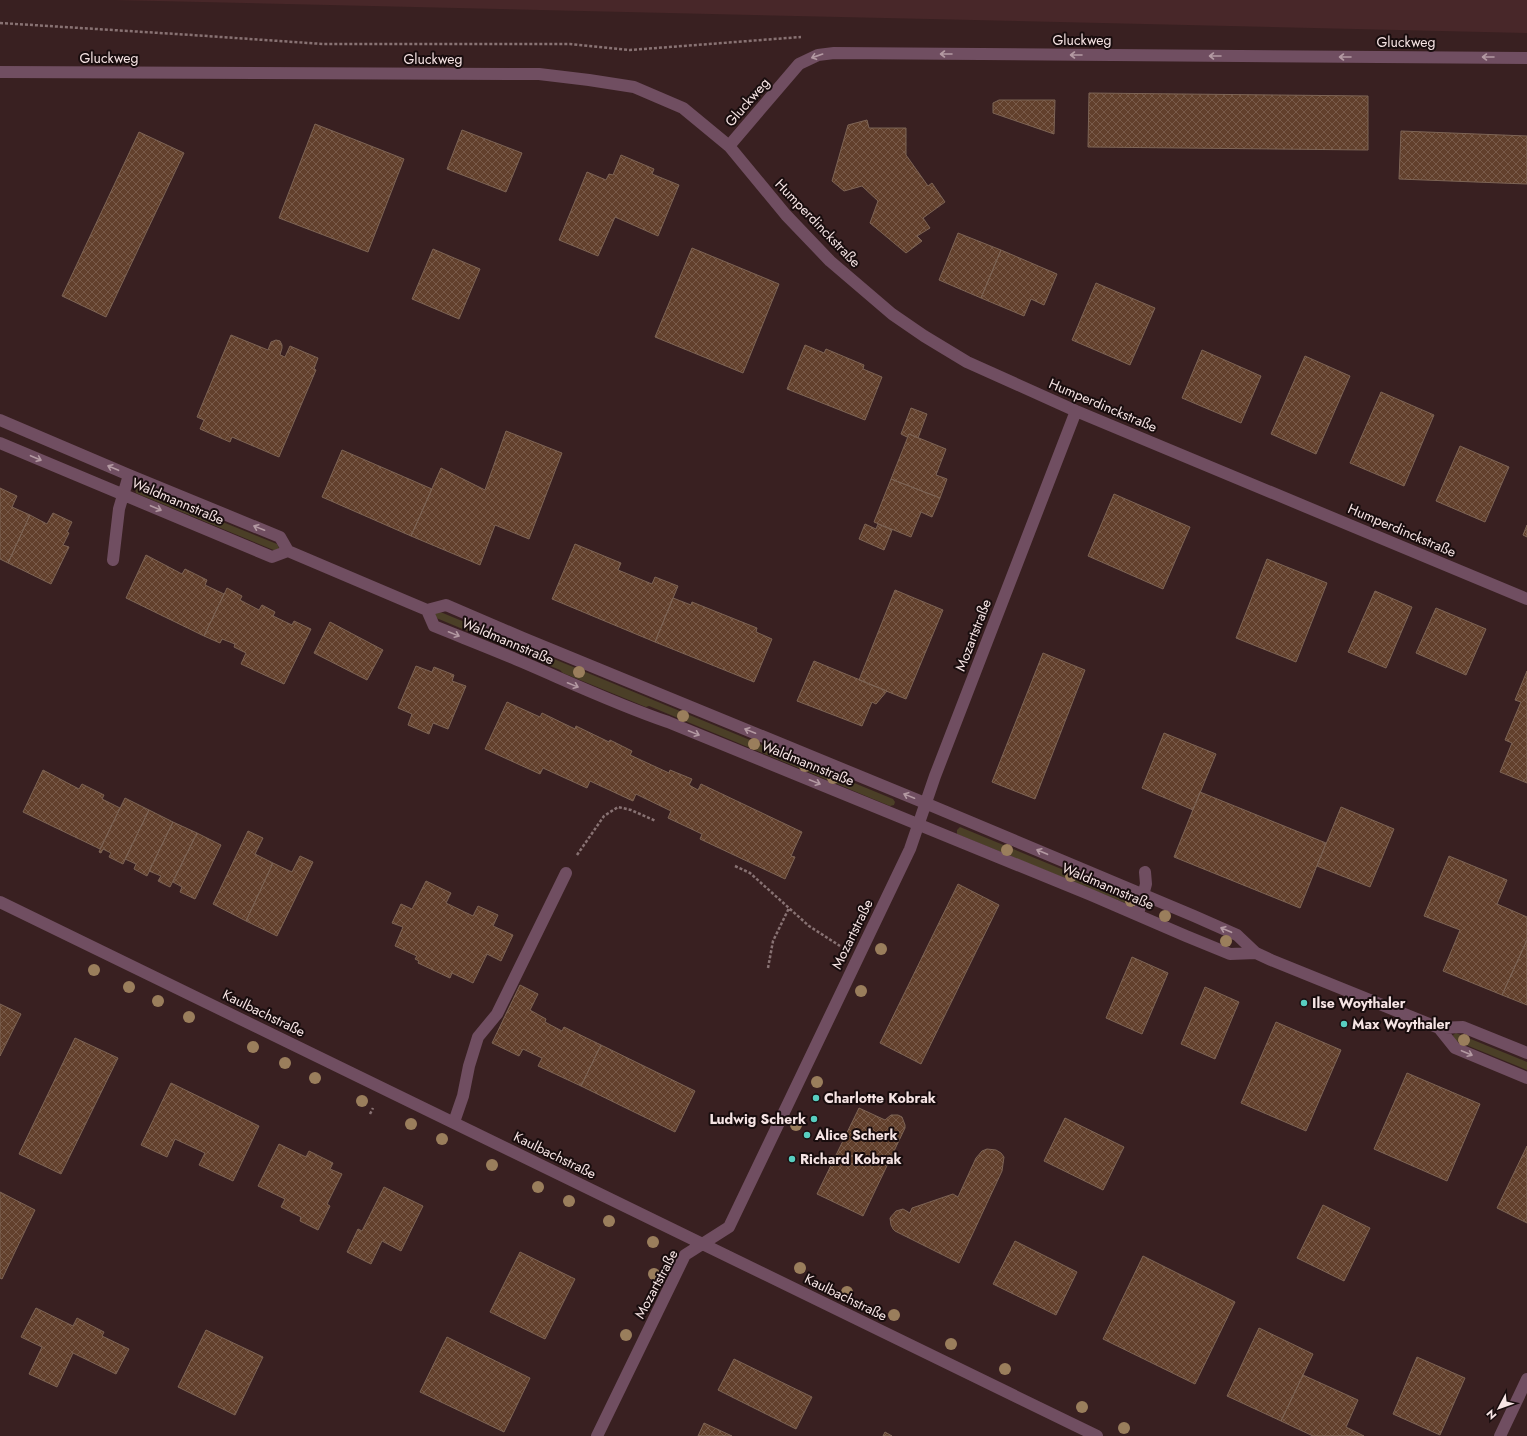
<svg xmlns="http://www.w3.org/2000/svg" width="1527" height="1436" viewBox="0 0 1527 1436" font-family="Jost,sans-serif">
	<defs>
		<pattern id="building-cross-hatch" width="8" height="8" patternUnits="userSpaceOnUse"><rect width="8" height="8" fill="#62402c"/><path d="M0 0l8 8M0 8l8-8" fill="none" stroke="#795b4a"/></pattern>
	</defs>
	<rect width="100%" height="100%" fill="#392021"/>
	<!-- built -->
	<path fill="#482729" d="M113,0H1527V33Z"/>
	<!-- grass -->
	<path fill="#4b3f27" d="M136,487L277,544L279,548L276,551L136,493L135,488Z
		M438,611L893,799L895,802L894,805L890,806L649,706L646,707L563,673L560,670L434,617L435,613Z
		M960,827L1134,899L1132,906L957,834V830Z
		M1456,1033L1527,1062V1070L1454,1040L1453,1035Z"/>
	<!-- building -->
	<path fill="url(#building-cross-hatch)" stroke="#7d6455" d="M1089,93L1368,96V150L1088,147Z
		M999,100H1055L1054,134L993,113V103Z
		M867,120L869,128H906V155L928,186L932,183L945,202L923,218L930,228L917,236L922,241L906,253L870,223L878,201L862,186L844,191L832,181L848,125Z
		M315,124L404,159L368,252L279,218Z
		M462,130L522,153L506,192L447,169Z
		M1401,131L1527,136V184L1399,179Z
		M139,132L184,153L106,317L62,296Z
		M621,155L654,169L652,174L679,185L658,236L615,217L598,256L559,240L587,172L606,180L609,174L613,175Z
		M958,233L1001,250L981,298L939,280Z
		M692,248L779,284L743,373L655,337Z
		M433,249L480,269L459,319L412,299Z
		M1001,250L1057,274L1044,305L1031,299L1024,316L981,298Z
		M1096,283L1155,308L1130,365L1072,340Z
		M231,335L268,350L271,342L276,340L280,341L282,345V348L280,355L285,357L290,346L318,358L314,369L316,370L279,457L232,437L230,442L200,429L204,420L197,417Z
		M805,345L824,353L826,349L864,365L863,369L882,377L865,420L787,389Z
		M1202,350L1261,376L1241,423L1182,398Z
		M1305,356L1350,376L1316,454L1271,434Z
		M1381,392L1434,415L1404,486L1350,463Z
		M911,408L927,414L918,438L909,434L907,437L901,434Z
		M506,431L562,453L529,539L495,525L480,565L411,536L441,468L485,490Z
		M909,434L946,449L936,475L947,479L940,498L891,479Z
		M1460,446L1509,467L1485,522L1436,501Z
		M342,450L432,489L411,536L322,497Z
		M891,479L940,498L932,517L921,512L911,537L874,522Z
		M0,488L17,496L12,507L30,515L8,563L0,559Z
		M1114,494L1190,527L1163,589L1088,556Z
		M53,513L72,522L67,532L69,533L63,545L69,547L51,584L8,563L30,515L47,524Z
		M865,524L876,529L878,524L892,530L884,550L859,539Z
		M1527,525V537L1523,535Z
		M575,544L621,563L618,570L652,584L655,577L678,586L655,642L552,599Z
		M146,555L182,574L185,569L207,580L205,585L224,594L204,636L126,598Z
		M1267,559L1327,583L1296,662L1236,638Z
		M227,588L242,596L240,600L259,610L262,605L275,612L273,616L292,625L294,621L311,629L284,684L241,664L246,653L234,647L235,644L222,639L220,643L204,636Z
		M895,590L943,610L906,699L859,680Z
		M1375,591L1412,607L1386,668L1348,652Z
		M673,598L691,605L692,602L757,628L756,632L772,639L754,682L655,642Z
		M1436,608L1486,629L1466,675L1416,653Z
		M330,622L383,650L367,680L314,653Z
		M1043,653L1085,670L1035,799L992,782Z
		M814,661L887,691L876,704L872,702L862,726L797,701Z
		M416,666L432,672L434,667L454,675L452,681L466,686L448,729L433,723L429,734L408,725L412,714L398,708Z
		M1527,671V783L1500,772L1512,743L1505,740L1521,702L1515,700Z
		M507,702L540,717L542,713L575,729L576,726L609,742L610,740L632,751L630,755L669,773L670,770L692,779L689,785L698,790L701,784L802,832L791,856L795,857L785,879L700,839L702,834L668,818L671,811L636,794L633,801L590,781L587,788L543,768L540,774L485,749Z
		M1164,733L1216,754L1193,810L1142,788Z
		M43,770L79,789L82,784L104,795L102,799L120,808L100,849L23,812Z
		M1200,792L1326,843L1300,908L1174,857Z
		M125,798L149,810L123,864L109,857L111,853L103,849L101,853L99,852Z
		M1341,807L1394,829L1370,887L1317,866Z
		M149,810L173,822L147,876L134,869L136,864L125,859Z
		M173,822L197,833L170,887L158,881L161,876L149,871Z
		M248,831L263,838L255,854L273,863L246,921L213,904Z
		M197,833L221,845L195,899L180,892L182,887L173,882Z
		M300,856L313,862L277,936L246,921L273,863L292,872Z
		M1449,856L1507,880L1497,904L1527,917V940L1502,995L1443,971L1460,930L1424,916Z
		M426,881L451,893L446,903L473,916L478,906L498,915L493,926L513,935L501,961L487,954L473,983L452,973L450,978L418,963L419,961L415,959L417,956L395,946L403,927L392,923L401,904L412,909Z
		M958,884L999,905L921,1064L880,1043Z
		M1527,940V1005L1502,995Z
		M1132,957L1168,973L1142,1034L1106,1018Z
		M520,985L538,994L530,1010L546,1019L545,1022L562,1031L564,1027L601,1045L581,1086L538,1066L542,1058L523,1049L519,1056L492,1043Z
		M1205,987L1239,1002L1215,1059L1181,1044Z
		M0,1004L21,1014L0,1056Z
		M1276,1022L1341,1050L1306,1131L1241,1103Z
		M75,1038L118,1058L61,1174L19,1154Z
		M601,1045L695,1091L675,1132L581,1086Z
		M1407,1073L1480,1104L1447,1181L1374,1149Z
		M171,1083L259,1126L233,1181L199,1165L205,1153L175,1139L167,1157L141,1145Z
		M859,1108L885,1120L891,1115H898L902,1117L905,1125V1128L863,1216L817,1194Z
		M1065,1118L1124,1147L1103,1190L1044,1161Z
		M279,1144L306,1157L309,1151L333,1163L330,1169L342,1174L327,1204L330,1206L318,1230L300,1221L301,1217L281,1207L285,1199L258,1186Z
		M1527,1146V1223L1497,1208Z
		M987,1149L996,1150L1001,1153L1004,1157L1002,1171L959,1263L895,1231L893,1229L891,1225L890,1218L896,1211L903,1209L910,1213L912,1208L953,1194L958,1197L976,1158L982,1151Z
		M384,1187L423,1206L401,1251L382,1241L371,1264L347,1252L358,1229L362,1231Z
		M0,1192L35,1210L2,1279L0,1278Z
		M1323,1205L1370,1228L1344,1281L1297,1258Z
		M1015,1241L1077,1272L1056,1315L993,1284Z
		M520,1252L575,1279L545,1339L490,1312Z
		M1143,1256L1235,1302L1195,1384L1103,1339Z
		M36,1308L73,1326L77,1318L104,1332L102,1336L129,1349L116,1374L73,1353L57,1387L29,1374L42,1347L21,1337Z
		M1259,1328L1313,1354L1281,1421L1227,1396Z
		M206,1330L263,1357L235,1415L178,1387Z
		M447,1337L530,1378L504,1432L420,1392Z
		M1417,1357L1465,1378L1440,1435L1393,1414Z
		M734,1359L812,1397L796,1429L718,1390Z
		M1303,1375L1358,1400L1346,1427L1364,1436H1313L1281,1421Z
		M704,1423L732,1436H698Z
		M885,1432L892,1436H883Z"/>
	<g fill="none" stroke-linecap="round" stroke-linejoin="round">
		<!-- path -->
		<path stroke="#887273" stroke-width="2.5" stroke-dasharray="3 2" stroke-linecap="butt" d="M0,23L192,35L323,44H570L630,50L801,37
			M577,855L604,816L618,807L631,810L656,821
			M735,866L750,873L809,926L840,946
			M768,968L773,941L789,908
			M370,1114L373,1108"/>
		<!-- minor -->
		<path stroke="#704e61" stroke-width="12" d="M0,72L539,74L589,80L634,87L683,108L729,146L786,215L830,261L892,314L924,336L967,362L1076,411L1527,599
			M729,146L799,64L818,55L834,53L1527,58
			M0,420L129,475L280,537L288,551L408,602L427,610L446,605L523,638L925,803L1194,916L1237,935L1256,953L1271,960L1439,1028L1463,1027L1527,1053
			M0,443L272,557L288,551
			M113,560L119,509L129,475
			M427,610L434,626C461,637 487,647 513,658C565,680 615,704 668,722L1091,895L1186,936L1230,954L1256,953
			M0,902L1097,1436
			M1138,914L1146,884L1145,872
			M1439,1028L1455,1048L1527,1078
			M454,1122L463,1096L469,1066L478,1037L497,1014L566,873
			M597,1436L685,1255L729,1227L910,849L935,776L1076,411
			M1500,1436L1527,1379"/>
	</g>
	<!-- trees -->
	<g fill="#9a7e5c">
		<circle cx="579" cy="672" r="6"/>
		<circle cx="683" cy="716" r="6"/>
		<circle cx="754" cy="744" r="6"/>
		<circle cx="805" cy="766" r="6"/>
		<circle cx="833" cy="778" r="6"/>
		<circle cx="1007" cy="850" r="6"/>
		<circle cx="1071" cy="876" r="6"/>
		<circle cx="1131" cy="901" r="6"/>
		<circle cx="1165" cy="916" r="6"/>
		<circle cx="1226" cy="941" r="6"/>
		<circle cx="881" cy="949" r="6"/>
		<circle cx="94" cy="970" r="6"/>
		<circle cx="129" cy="987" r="6"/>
		<circle cx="861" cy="991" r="6"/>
		<circle cx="158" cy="1001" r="6"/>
		<circle cx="189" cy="1017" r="6"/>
		<circle cx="1464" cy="1040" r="6"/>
		<circle cx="253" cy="1047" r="6"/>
		<circle cx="285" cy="1063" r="6"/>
		<circle cx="315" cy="1078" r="6"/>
		<circle cx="817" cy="1082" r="6"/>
		<circle cx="362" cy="1101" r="6"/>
		<circle cx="411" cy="1124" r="6"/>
		<circle cx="796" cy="1125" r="6"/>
		<circle cx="442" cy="1139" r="6"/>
		<circle cx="492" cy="1165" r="6"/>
		<circle cx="538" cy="1187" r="6"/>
		<circle cx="569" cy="1201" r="6"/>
		<circle cx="609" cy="1221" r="6"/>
		<circle cx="653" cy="1242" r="6"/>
		<circle cx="800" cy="1268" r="6"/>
		<circle cx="654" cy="1274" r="6"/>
		<circle cx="847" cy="1292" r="6"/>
		<circle cx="894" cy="1315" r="6"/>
		<circle cx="626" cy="1335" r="6"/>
		<circle cx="951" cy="1344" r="6"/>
		<circle cx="1005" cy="1369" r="6"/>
		<circle cx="1082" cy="1407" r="6"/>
		<circle cx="1124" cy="1428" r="6"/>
	</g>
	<!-- one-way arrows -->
	<defs><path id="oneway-shaft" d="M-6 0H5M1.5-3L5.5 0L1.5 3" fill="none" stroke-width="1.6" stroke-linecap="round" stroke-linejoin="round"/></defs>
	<g stroke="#b399a2">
		<use href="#oneway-shaft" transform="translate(946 54) rotate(-180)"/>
		<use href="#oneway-shaft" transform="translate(1076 55) rotate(-180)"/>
		<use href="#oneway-shaft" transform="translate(817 56) rotate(161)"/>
		<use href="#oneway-shaft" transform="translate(1215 56) rotate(-180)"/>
		<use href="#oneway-shaft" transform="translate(1345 57) rotate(-180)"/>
		<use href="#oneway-shaft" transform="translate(1488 57) rotate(-180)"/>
		<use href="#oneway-shaft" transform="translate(36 458) rotate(23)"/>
		<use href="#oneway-shaft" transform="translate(113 468) rotate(-157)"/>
		<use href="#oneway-shaft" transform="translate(156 508) rotate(23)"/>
		<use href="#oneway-shaft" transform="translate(259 528) rotate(-158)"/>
		<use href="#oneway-shaft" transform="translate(454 634) rotate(22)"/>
		<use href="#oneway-shaft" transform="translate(573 685) rotate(22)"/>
		<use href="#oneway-shaft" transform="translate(750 731) rotate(-158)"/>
		<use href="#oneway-shaft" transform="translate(694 733) rotate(22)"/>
		<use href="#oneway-shaft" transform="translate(815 782) rotate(22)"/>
		<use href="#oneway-shaft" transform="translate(909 796) rotate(-158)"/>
		<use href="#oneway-shaft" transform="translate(1042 852) rotate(-157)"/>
		<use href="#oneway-shaft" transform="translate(1226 930) rotate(-157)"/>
		<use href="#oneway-shaft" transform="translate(1467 1053) rotate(23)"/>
	</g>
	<!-- markers -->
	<g fill="#58cec0" stroke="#190d0e" stroke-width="1.5">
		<circle cx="1304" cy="1003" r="4"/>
		<circle cx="1344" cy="1024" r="4"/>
		<circle cx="816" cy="1098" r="4"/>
		<circle cx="814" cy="1119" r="4"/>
		<circle cx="807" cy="1135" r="4"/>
		<circle cx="792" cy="1159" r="4"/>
	</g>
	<g text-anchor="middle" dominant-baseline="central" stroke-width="4" stroke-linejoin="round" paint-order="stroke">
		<!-- street labels -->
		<g font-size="14" fill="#f6e4e4" stroke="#190d0e">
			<text x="1082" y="40">Gluckweg</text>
			<text x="1406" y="42">Gluckweg</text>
			<text x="109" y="58">Gluckweg</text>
			<text x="433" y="59">Gluckweg</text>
			<text transform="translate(747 102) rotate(-49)">Gluckweg</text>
			<text transform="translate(818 223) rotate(46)">Humperdinckstraße</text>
			<text transform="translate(1103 405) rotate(23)">Humperdinckstraße</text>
			<text transform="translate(178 501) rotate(23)">Waldmannstraße</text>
			<text transform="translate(1402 530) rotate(23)">Humperdinckstraße</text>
			<text transform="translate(973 635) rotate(-69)">Mozartstraße</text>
			<text transform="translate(508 641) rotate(23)">Waldmannstraße</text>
			<text transform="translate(808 763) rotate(22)">Waldmannstraße</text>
			<text transform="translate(1108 886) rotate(23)">Waldmannstraße</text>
			<text transform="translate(852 934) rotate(-64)">Mozartstraße</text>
			<text transform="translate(264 1013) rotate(26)">Kaulbachstraße</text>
			<text transform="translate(555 1155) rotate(26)">Kaulbachstraße</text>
			<text transform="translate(656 1284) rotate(-62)">Mozartstraße</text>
			<text transform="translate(846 1297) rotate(26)">Kaulbachstraße</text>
		</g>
		<!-- poi labels -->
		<g font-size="14" font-weight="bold" fill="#f6e4e4" stroke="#190d0e" text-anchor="start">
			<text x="1312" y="1003">Ilse Woythaler</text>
			<text x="1352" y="1024">Max Woythaler</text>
			<text x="824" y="1098">Charlotte Kobrak</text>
			<text x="806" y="1119" text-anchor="end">Ludwig Scherk</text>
			<text x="815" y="1135">Alice Scherk</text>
			<text x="800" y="1159">Richard Kobrak</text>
		</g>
	</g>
	<!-- north arrow -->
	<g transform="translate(1499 1408) rotate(229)" stroke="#190d0e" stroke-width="3" paint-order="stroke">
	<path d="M0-3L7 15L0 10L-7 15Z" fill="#f6e4e4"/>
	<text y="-6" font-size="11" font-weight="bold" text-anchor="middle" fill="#f6e4e4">N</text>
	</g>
</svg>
